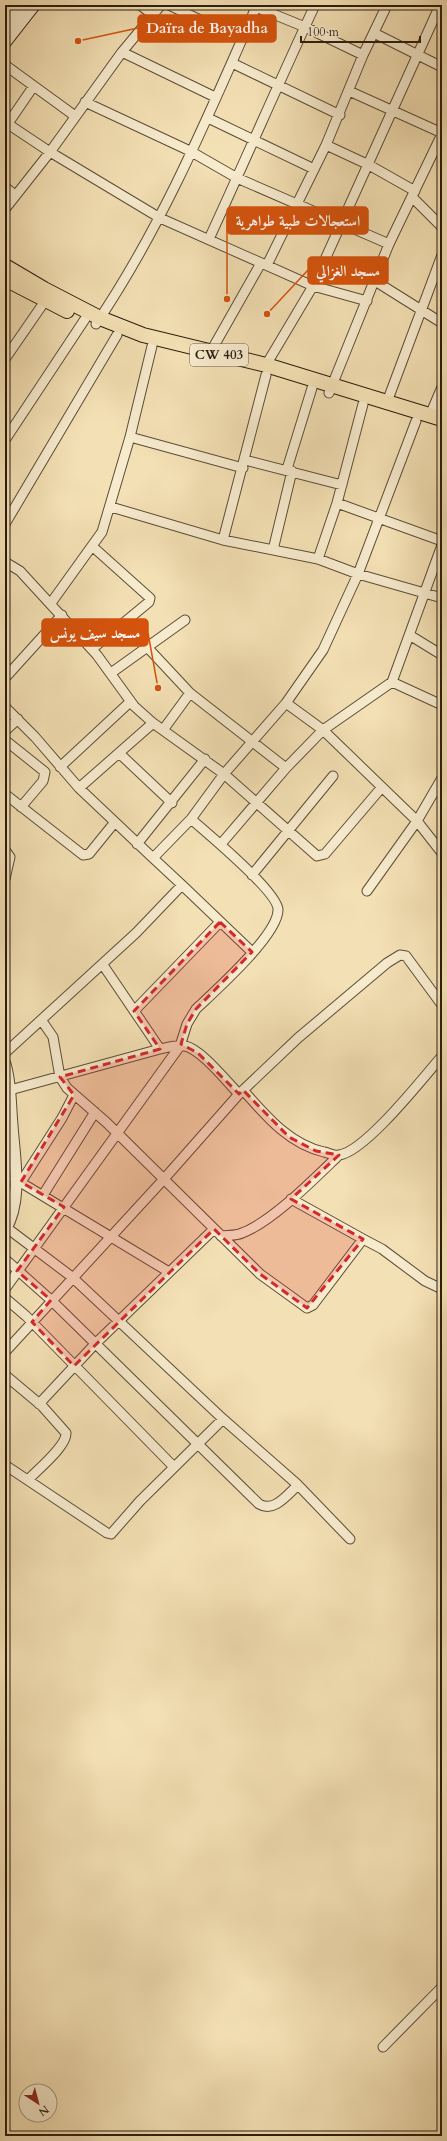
<svg xmlns="http://www.w3.org/2000/svg" width="447" height="2141" viewBox="0 0 447 2141" font-family="Cardo,Amiri,serif">
	<rect width="100%" height="100%" fill="#f3e0b4"/>
	<filter id="stains"><feTurbulence type="fractalNoise" baseFrequency=".005" numOctaves="4"/><feColorMatrix values="0 0 0 0 .2 0 0 0 0 .09 0 0 0 0 .02 0 0 0 .5 -.17"/></filter>
	<radialGradient id="worn" r=".72"><stop offset=".6" stop-color="#630" stop-opacity="0"/><stop offset="1" stop-color="#630" stop-opacity=".3"/></radialGradient>
	<g fill="none" stroke-linecap="round" stroke-linejoin="round">
		<defs>
			<path id="minor" d="M140,5L152,14
				M169,5L242,40
				M256,7L305,27L363,55
				M374,33L442,67
				M122,52L215,97
				M232,63L340,115
				M5,65L75,116
				M349,91L442,133
				M85,102L190,151L237,178L389,244
				M208,118L314,169
				M8,124L50,152L160,218L313,286L367,301
				M5,128L33,87
				M326,145L369,165L415,191
				M5,187L15,195
				M412,197L442,227
				M5,209L50,152L122,52L161,5
				M209,239C245,161 279,82 315,5
				M267,265L326,145L363,55L387,5
				M375,281L442,323
				M96,324C163,225 209,114 257,5
				M210,353L261,263
				M5,359L45,301
				M266,365L313,286L440,5
				M329,393L389,244L442,134
				M387,402L442,255
				M430,415L442,387
				M130,437L243,468
				M5,440L85,319
				M245,460L342,485
				M287,469L312,388
				M337,503L442,541
				M111,507L223,540L318,559L358,574L442,598
				M5,524L117,335
				M223,540L266,375
				M273,550L292,471
				M318,559L337,503L363,404
				M5,562L20,571L97,655L134,706L153,723L224,774L317,856L325,854L382,787
				M51,603L102,532L130,437L152,346
				M411,636L442,655
				M148,648L190,693L286,768
				M92,649L149,602L150,598L92,546
				M111,673L185,620
				M5,678L62,615
				M392,682L442,705
				M286,703L323,730L392,682L442,545
				M5,707L35,737L79,788L153,858
				M163,730L190,693
				M5,731L18,719
				M5,740L45,772L43,781L21,807
				M119,753L172,803
				M60,767L130,702
				M79,788L153,723
				M5,794L83,855L89,854L115,822
				M137,844L205,759
				M221,844L286,768L323,730L417,821L442,853
				M5,850L10,857L5,879
				M252,875L333,776
				M182,885L252,952
				M367,891L417,821L442,778
				M103,965L160,1049
				M134,1011L220,922
				M42,1021L53,1037L60,1077L67,1088L107,1123L260,1274L307,1308L313,1305L363,1239L382,1249L425,1281L442,1289
				M5,1053L136,933L182,885L153,858L191,819L224,774L286,703L323,650L358,574L416,421
				M10,1090L160,1049C168,1047 177,1045 185,1046C201,1049 227,1082 239,1094
				M243,1090C266,1116 289,1144 324,1152C329,1153 335,1156 339,1155C365,1152 423,1078 442,1056
				M15,1179L169,1272
				M21,1182L62,1118L74,1095
				M43,1195L95,1112
				M291,1199L363,1239
				M7,1228L72,1277L223,1419L298,1485L350,1539
				M221,1236C228,1235 236,1236 242,1233C272,1222 315,1178 339,1155
				M5,1259L51,1300L259,1504C274,1513 287,1495 298,1485
				M5,1289L180,1046L187,1024L196,1009C215,991 278,935 278,910C279,893 206,832 191,819
				M5,1298L26,1316L174,1467
				M5,1352L164,1179L239,1094L298,1038L387,963L400,955L406,956L442,1005
				M5,1375L42,1406L66,1433C67,1446 37,1470 28,1480
				M39,1404L95,1344L214,1229
				M5,1465L107,1533L111,1534L140,1501L223,1419
				M383,2047L442,1987"/>
			<path id="tertiary" d="M5,1064C11,1084 10,1104 12,1125C14,1157 23,1200 5,1230"/>
			<path id="secondary" d="M5,24L21,5
				M5,42L34,5"/>
			<path id="primary" d="M5,266L44,289L100,318L143,335L266,365L442,419
				M5,279L67,311"/>
		</defs>
		<!-- minor casing -->
		<use href="#minor" stroke="#5c4d38" stroke-width="11"/>
		<!-- tertiary casing -->
		<use href="#tertiary" stroke="#5c4d38" stroke-width="13"/>
		<!-- secondary casing -->
		<use href="#secondary" stroke="#2a1c0e" stroke-width="14"/>
		<!-- primary casing -->
		<use href="#primary" stroke="#2a1c0e" stroke-width="16"/>
		<!-- minor -->
		<use href="#minor" stroke="#f7ebce" stroke-width="9"/>
		<!-- tertiary -->
		<use href="#tertiary" stroke="#f7ebce" stroke-width="11"/>
		<!-- secondary -->
		<use href="#secondary" stroke="#f7ebce" stroke-width="12"/>
		<!-- primary -->
		<use href="#primary" stroke="#f3e0b4" stroke-width="14"/>
	</g>
	<!-- marked area -->
	<path fill="#d62828" fill-opacity="0.2" stroke="#d62828" stroke-width="3" stroke-dasharray="8 5" stroke-linejoin="round" d="M220,922L252,952L196,1009L187,1024L181,1044L198,1053L239,1094L243,1090L289,1137L316,1151L339,1155L291,1199L363,1239L307,1308L260,1274L214,1229L74,1366L32,1322L51,1300L17,1271L64,1207L21,1182L74,1095L60,1077L160,1049L134,1011Z"/>
	<g text-anchor="middle" dominant-baseline="central" stroke-width="3" stroke-linejoin="round" paint-order="stroke">
		<!-- shield labels -->
		<rect fill="#f7ebce" stroke="#685a48" stroke-width="1" x="190" y="344" width="58" height="22" rx="3"/>
		<g font-size="13" font-weight="bold" fill="#2a1c0e">
			<text x="219" y="355">CW 403</text>
		</g>
	</g>
	<!-- callouts -->
	<path fill="none" stroke="#d5530c" stroke-width="1.5" d="M78 41L138 28M227 299L227 220M267 314L308 270M158 688L148 633"/>
	<g fill="#d5530c" stroke="#f7ebce" stroke-width="1.5">
		<circle cx="78" cy="41" r="4"/>
		<circle cx="227" cy="299" r="4"/>
		<circle cx="267" cy="314" r="4"/>
		<circle cx="158" cy="688" r="4"/>
	</g>
	<g fill="#d5530c" stroke="#d5530c" stroke-width="1.5">
		<rect x="138" y="15" width="138" height="27" rx="4"/>
		<rect x="227" y="207" width="141" height="27" rx="4"/>
		<rect x="308" y="257" width="80" height="27" rx="4"/>
		<rect x="42" y="619" width="106" height="27" rx="4"/>
	</g>
	<g font-size="15" text-anchor="middle" font-weight="bold" fill="#fff">
		<text x="207" y="33">Daïra de Bayadha</text>
		<text x="298" y="226">استعجالات طبية طواهرية</text>
		<text x="348" y="276">مسجد الغزالي</text>
		<text x="95" y="638">مسجد سيف يونس</text>
	</g>
	<!-- margin -->
	<rect width="447" height="2141" fill="none" stroke="#f3e0b4" stroke-width="20"/>
	<rect x="6" y="6" width="435" height="2129" fill="none" stroke="#2a1c0e" stroke-width="2"/>
	<rect x="10" y="10" width="427" height="2121" fill="none" stroke="#2a1c0e"/>
	<!-- north arrow -->
	<g transform="translate(38 2103) rotate(144)"><circle r="19" fill="#f7ebce" stroke="#a59881"/>
	<path d="M0-3L7 15L0 10L-7 15Z" fill="#8f2418"/>
	<text y="-6" font-size="11" font-weight="bold" text-anchor="middle" fill="#2a1c0e">N</text>
	</g>
	<!-- scale -->
	<path d="M301 36v6h119v-6" fill="none" stroke="#2a1c0e" stroke-width="2"/>
	<text x="307" y="36" font-size="12" fill="#2a1c0e" stroke="#f7ebce" stroke-width="3" paint-order="stroke">100 m</text>
	<rect width="100%" height="100%" filter="url(#stains)"/>
	<rect width="100%" height="100%" fill="url(#worn)"/>
</svg>
